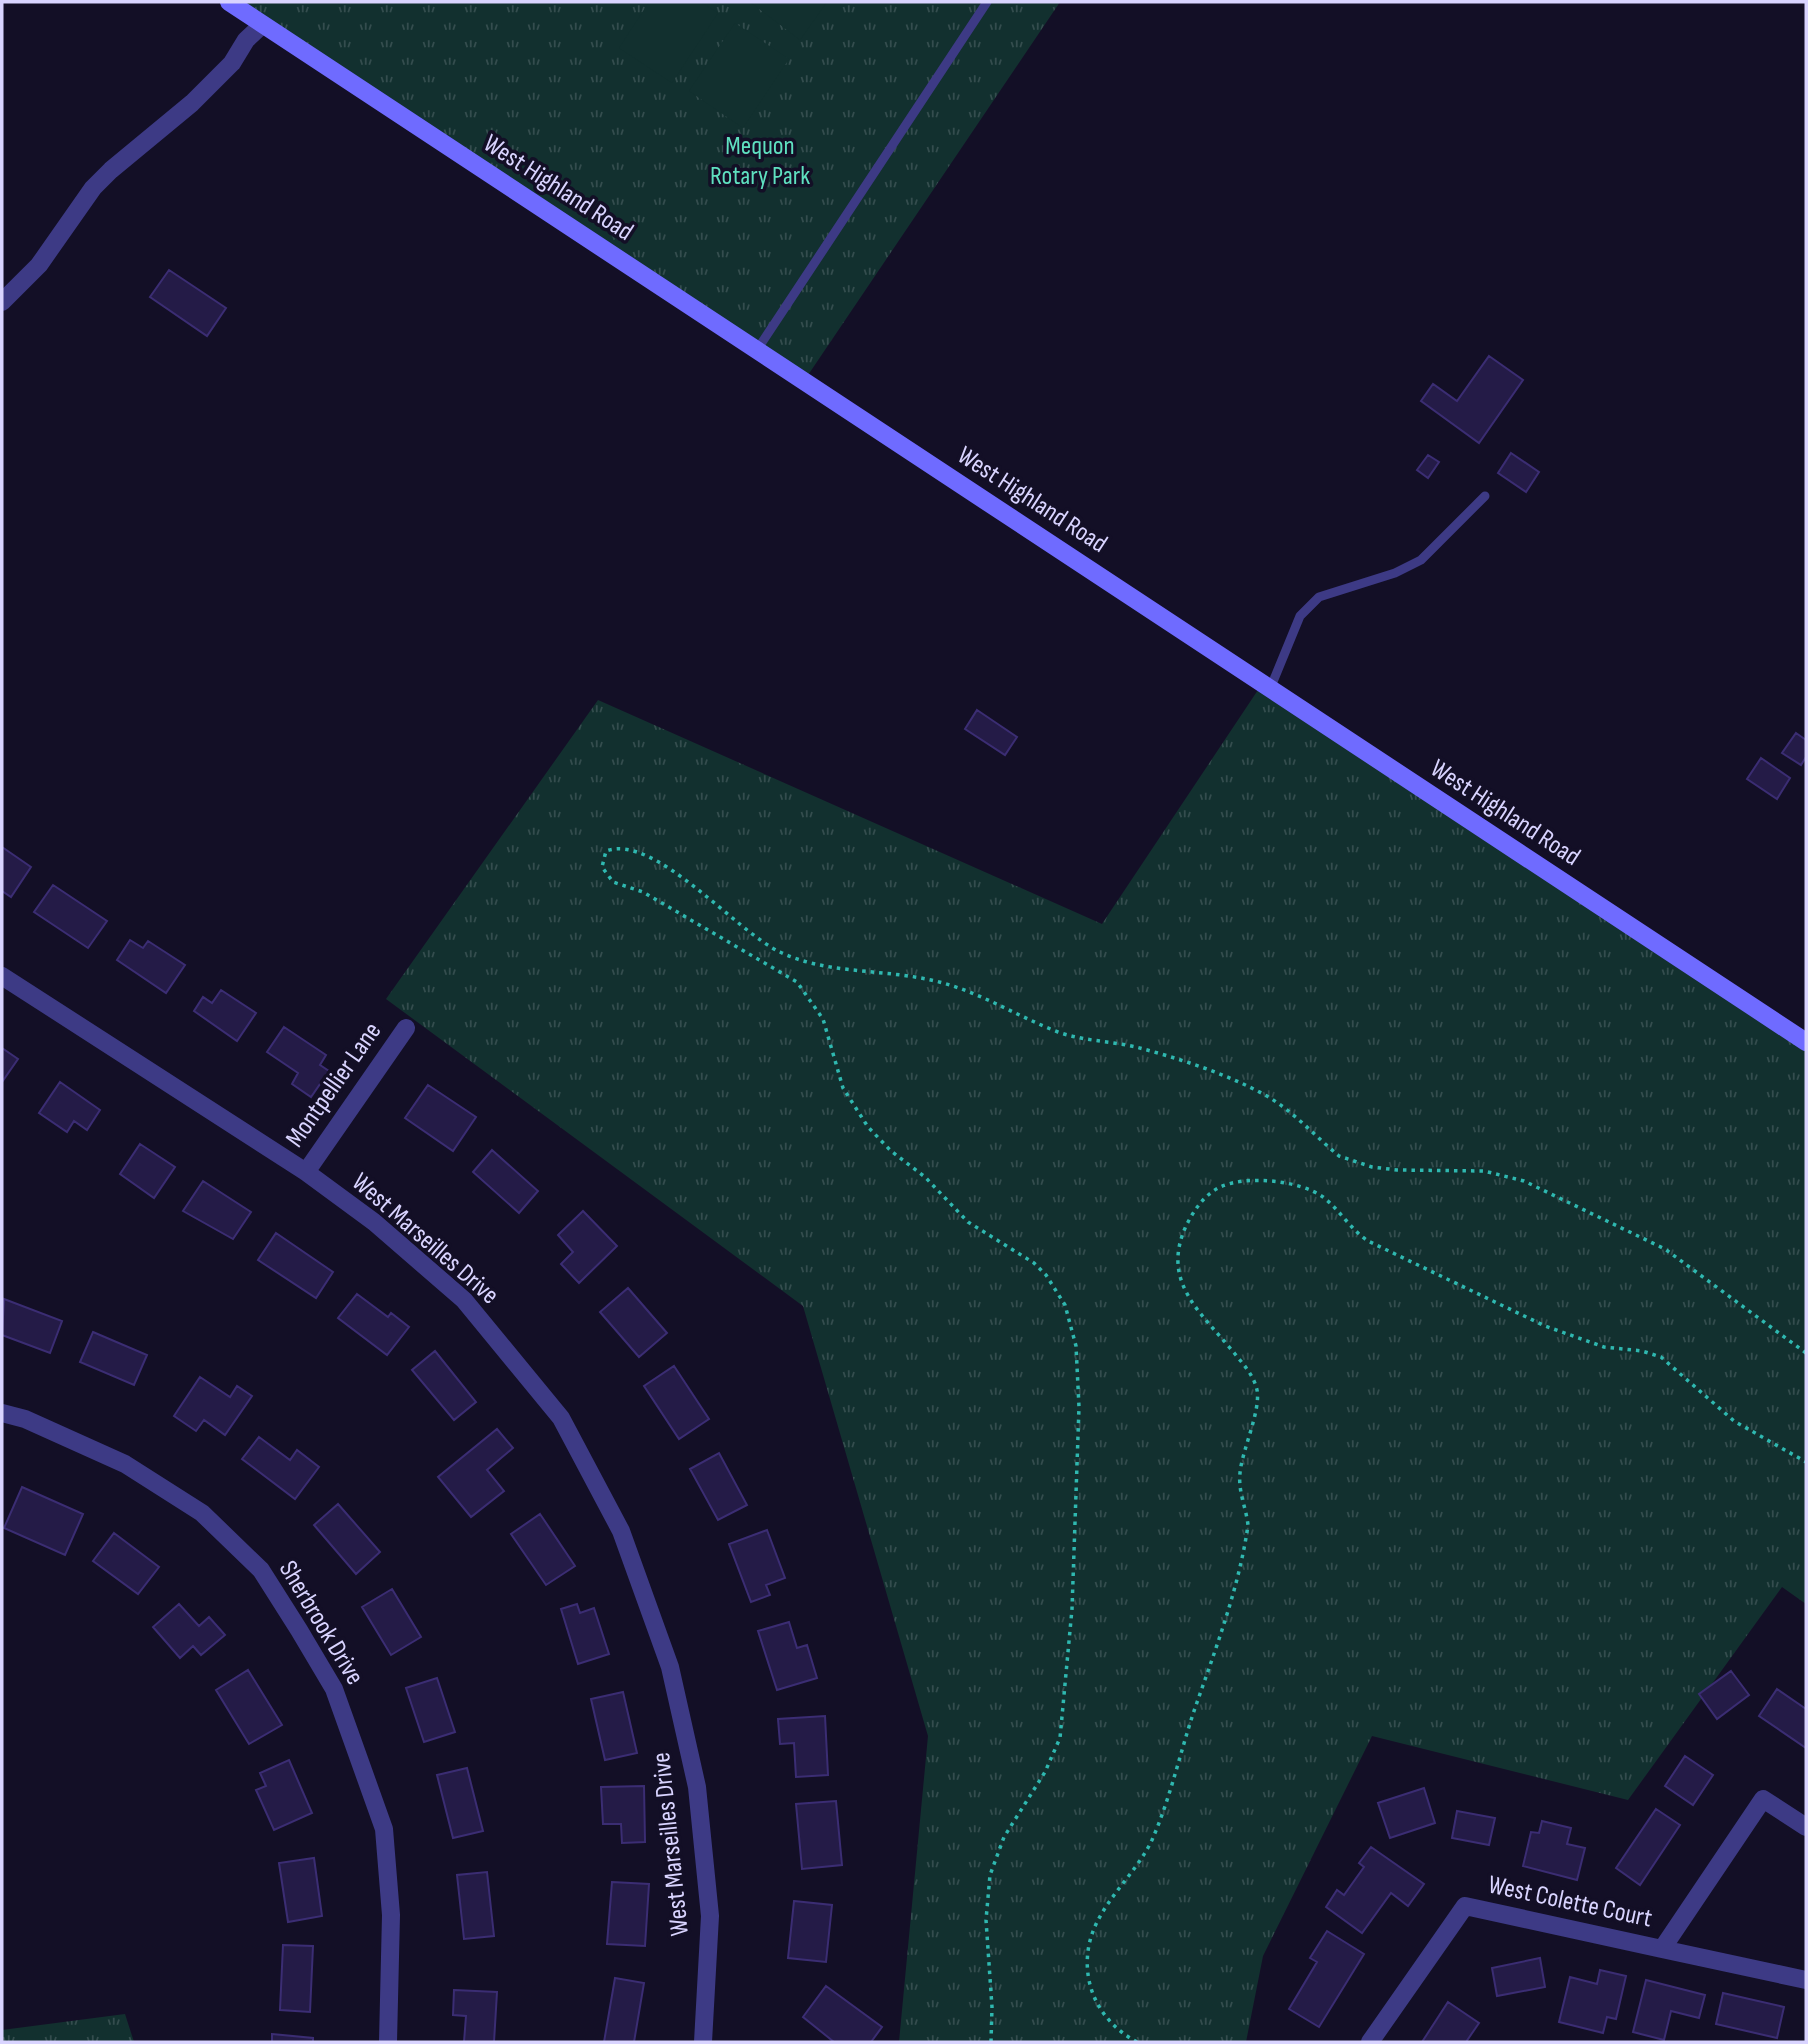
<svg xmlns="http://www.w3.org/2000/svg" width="1808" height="2044" viewBox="0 0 1808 2044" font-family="'Sofia Sans Condensed',sans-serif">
	<defs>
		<pattern id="grass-tufts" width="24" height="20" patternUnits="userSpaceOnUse" patternTransform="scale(1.75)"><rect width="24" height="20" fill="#12302f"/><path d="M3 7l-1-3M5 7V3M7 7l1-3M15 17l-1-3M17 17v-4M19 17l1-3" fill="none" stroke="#344d4e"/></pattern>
	</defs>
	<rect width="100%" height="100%" fill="#130f26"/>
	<!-- grass -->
	<path fill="url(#grass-tufts)" d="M230,2H1060L804,381Z
		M1262,684L1806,1042V1604L1782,1587L1628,1800L1372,1736L1263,1956L1246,2042H899L928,1736L803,1306L386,999L598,700L1102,924Z
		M125,2014L134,2042H2V2030Z"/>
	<!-- pitch -->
	<path fill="#12302f" d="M649,2H701L718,13L672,83L619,48Z
		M750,2H827L800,40Z
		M735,23L789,59L743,128L689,91Z"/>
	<!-- building -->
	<path fill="#241b47" stroke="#3b2d73" stroke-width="2" d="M169,270L226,308L207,336L150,297Z
		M1489,356L1523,380L1479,443L1421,401L1433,384L1457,401Z
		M1511,453L1539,472L1526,492L1498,473Z
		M1428,455L1439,462L1428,478L1417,470Z
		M977,710L1017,737L1005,755L965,729Z
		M1796,733L1806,740V757L1801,765L1782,753Z
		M1761,758L1790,778L1777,799L1747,779Z
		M2,847L31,867L11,897L2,891Z
		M53,885L107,921L88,948L34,912Z
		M130,940L143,948L148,941L185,965L166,993L117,960Z
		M221,990L256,1013L237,1041L194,1011L203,997L212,1003Z
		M284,1027L326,1055L320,1065L329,1071L311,1097L292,1084L298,1073L267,1052Z
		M2,1048L18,1059L2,1082Z
		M60,1082L100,1110L87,1130L74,1121L67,1132L39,1113Z
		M428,1085L476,1117L453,1151L405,1118Z
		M140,1144L175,1167L154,1198L120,1174Z
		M492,1150L538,1191L519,1213L473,1172Z
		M203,1181L251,1212L233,1239L183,1211Z
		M583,1211L617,1246L579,1283L561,1264L573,1252L558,1235Z
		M276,1233L333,1272L316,1298L258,1260Z
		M628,1288L667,1333L639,1357L600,1312Z
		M357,1294L388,1317L391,1313L409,1327L387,1355L338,1318Z
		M4,1299L62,1321L50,1353L2,1335Z
		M93,1332L147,1355L134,1385L80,1362Z
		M435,1351L476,1402L454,1420L412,1370Z
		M674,1366L709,1419L679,1439L644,1386Z
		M200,1377L230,1397L237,1386L252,1396L225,1435L204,1420L196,1431L174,1416Z
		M497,1429L513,1448L487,1470L504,1491L471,1517L438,1477Z
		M259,1437L290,1460L297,1450L319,1467L295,1499L242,1459Z
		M719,1453L747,1505L718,1520L690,1469Z
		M22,1487L83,1514L65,1555L4,1528Z
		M338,1504L380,1552L356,1574L314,1525Z
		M540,1514L575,1566L546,1585L511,1534Z
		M767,1530L785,1578L766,1585L770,1595L751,1602L729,1544Z
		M114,1533L159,1567L138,1594L93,1561Z
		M392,1589L421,1637L391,1655L362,1607Z
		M179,1604L199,1626L209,1617L225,1635L201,1655L193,1646L180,1658L153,1627Z
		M577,1604L580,1613L594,1608L609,1654L578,1664L561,1609Z
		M789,1622L797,1648L807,1645L817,1678L777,1690L758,1631Z
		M248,1670L282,1725L249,1744L216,1690Z
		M1731,1671L1749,1695L1717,1719L1699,1694Z
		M437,1678L455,1732L424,1742L406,1688Z
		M1777,1689L1806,1709V1748L1759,1716Z
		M623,1692L637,1753L605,1760L591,1699Z
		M825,1716L828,1775L796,1777L794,1743L780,1744L778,1719Z
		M1685,1756L1713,1775L1693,1805L1665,1786Z
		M289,1760L312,1813L274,1830L256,1790L266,1786L260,1773Z
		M467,1768L483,1831L453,1838L437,1775Z
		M644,1786L645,1842L622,1843L621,1824H603L601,1787Z
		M1424,1788L1435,1823L1390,1838L1378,1803Z
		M836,1801L842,1865L802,1869L796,1804Z
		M1656,1809L1680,1825L1640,1885L1616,1868Z
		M1457,1811L1495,1818L1489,1845L1452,1838Z
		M1542,1821L1571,1828L1567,1844L1585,1848L1577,1880L1523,1866L1531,1832L1539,1833Z
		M1371,1847L1424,1884L1408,1906L1391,1893L1362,1933L1326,1907L1337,1890L1344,1895L1364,1867L1359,1863Z
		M314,1858L322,1916L288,1922L279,1863Z
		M487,1872L494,1936L464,1939L457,1875Z
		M612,1882L649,1884L645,1946L607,1944Z
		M794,1901L832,1905L826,1962L788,1958Z
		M1327,1931L1364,1954L1319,2027L1289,2009L1317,1962L1310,1958Z
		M283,1945L313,1946L310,2012L280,2010Z
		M1540,1958L1545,1987L1497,1996L1492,1968Z
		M1600,1970L1626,1976L1616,2019L1607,2017L1603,2033L1559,2022L1570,1977L1597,1984Z
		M615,1978L644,1983L634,2042H604Z
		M1646,1980L1705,1995L1699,2018L1671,2011L1664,2040L1633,2032Z
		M826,1986L882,2027L871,2042H834L803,2017Z
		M454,1990L497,1992L494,2042H464L466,2016L453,2015Z
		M1723,1993L1784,2007L1777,2038L1716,2024Z
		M1448,2002L1479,2023L1466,2042H1422Z
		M272,2034L313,2038V2042H272Z"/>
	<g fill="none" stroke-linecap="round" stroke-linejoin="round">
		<!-- path -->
		<path stroke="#2fb8b0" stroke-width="3.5" stroke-dasharray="3.5 5" stroke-linecap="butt" d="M991,2042L992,2007L986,1920L990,1875L1004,1837L1045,1772L1060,1738L1072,1609L1079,1407L1076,1346L1065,1305L1046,1275L1034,1263L968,1222L925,1177L891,1151L868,1127L843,1088L823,1019L797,982L643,892L613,882L602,867L606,851C655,833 735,931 780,952C825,974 882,969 931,980C977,990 1014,1015 1058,1032C1083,1041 1110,1041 1136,1047C1178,1058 1227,1074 1265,1095C1292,1110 1315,1136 1339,1156L1372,1167L1397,1170L1484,1171L1524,1181L1665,1249L1806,1353
			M1137,2042C1101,2023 1081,1986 1089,1945C1097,1905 1135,1876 1152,1840C1170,1799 1179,1757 1193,1714C1214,1653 1239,1589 1248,1525C1246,1507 1238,1492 1240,1473C1242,1450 1261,1411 1257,1390C1254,1376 1244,1365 1235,1354C1202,1313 1160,1283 1186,1226C1194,1210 1204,1195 1220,1187C1246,1175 1299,1180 1323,1197C1340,1210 1350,1229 1368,1241L1545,1326L1604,1347L1642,1351L1661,1357L1734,1421L1806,1462"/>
		<!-- lane -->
		<path stroke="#3d3a85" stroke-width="9" d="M757,350L987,2
			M1270,689L1300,616L1319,597L1395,573L1421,560L1485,496"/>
		<!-- street -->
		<path stroke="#3d3a85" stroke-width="18" d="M2,302L39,265L93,188L111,170L192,103L232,63L246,40L262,25
			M2,976L306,1172L374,1222L464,1300L561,1418L621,1531L670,1667L697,1787L710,1916L703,2042
			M306,1172L406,1028
			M2,1413L25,1419L125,1464L202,1513L261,1570L299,1630L334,1689L384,1829L391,1915L388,2042
			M1806,1827L1763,1799L1662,1949L1806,1980
			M1370,2042L1465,1906L1662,1949"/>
		<!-- secondary -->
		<path stroke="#6f6bff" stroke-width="18" d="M229,2L1806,1042"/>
	</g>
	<g text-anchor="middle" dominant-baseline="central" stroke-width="7" stroke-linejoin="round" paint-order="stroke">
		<!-- park labels -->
		<g font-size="26" fill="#5fe0c0" stroke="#130f26">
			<text x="760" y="146">Mequon<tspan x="760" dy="30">Rotary Park</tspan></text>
		</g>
		<!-- street labels -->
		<g font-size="26" fill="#d9d4ff" stroke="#130f26">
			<text transform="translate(558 188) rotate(33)">West Highland Road</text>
			<text transform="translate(1032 500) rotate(33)">West Highland Road</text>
			<text transform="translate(1505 813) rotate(33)">West Highland Road</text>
			<text transform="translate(334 1085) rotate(-55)">Montpellier Lane</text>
			<text transform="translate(425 1239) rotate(41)">West Marseilles Drive</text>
			<text transform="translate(321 1623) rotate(59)">Sherbrook Drive</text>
			<text transform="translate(671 1844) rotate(-96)">West Marseilles Drive</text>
			<text transform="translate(1570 1902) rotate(12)">West Colette Court</text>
		</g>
	</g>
	<!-- border -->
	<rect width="1808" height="2044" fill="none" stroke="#d9d4ff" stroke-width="7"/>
</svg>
